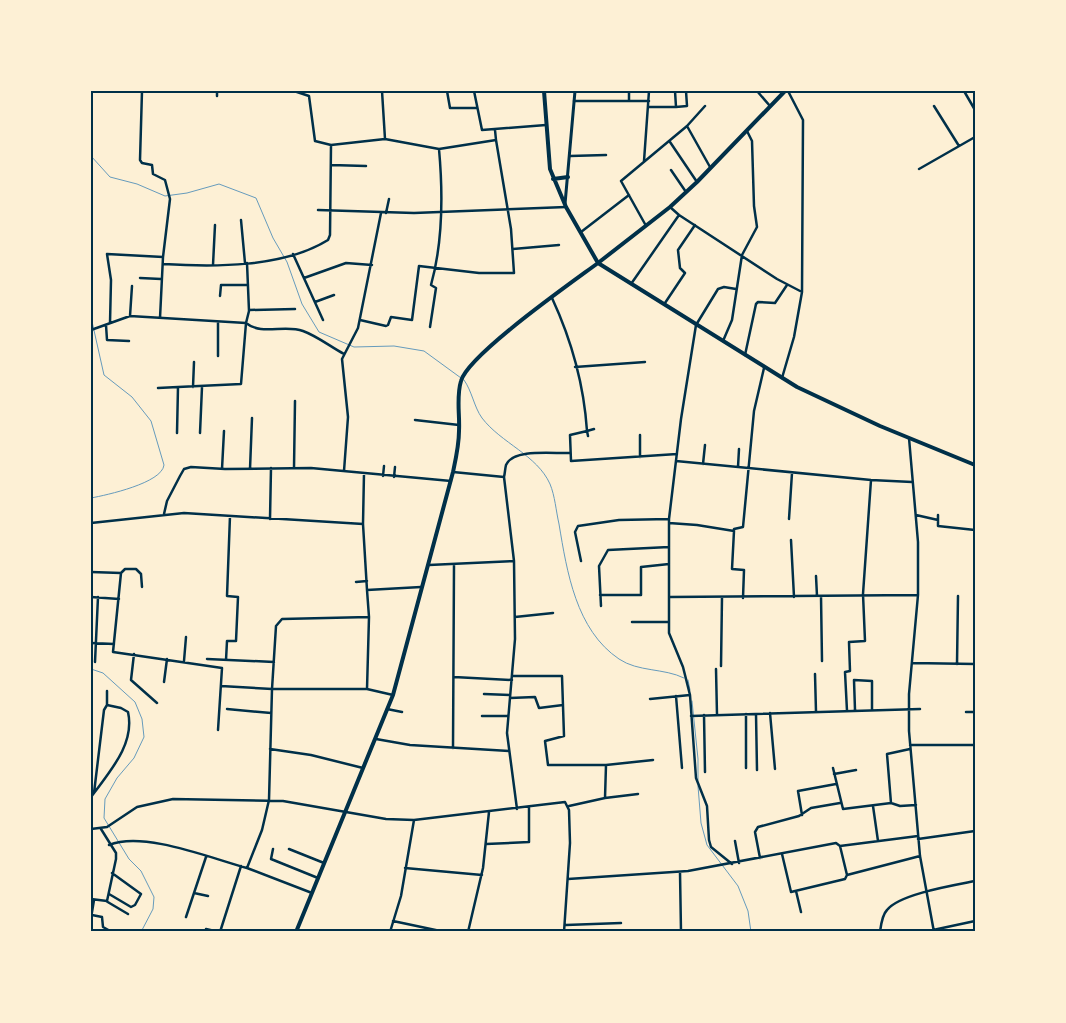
<svg xmlns="http://www.w3.org/2000/svg" width="1066" height="1023" viewBox="0 0 1066 1023" font-family="'Varela Round',sans-serif">
	<rect width="100%" height="100%" fill="#fdf0d5"/>
	<g fill="none" stroke-linecap="round" stroke-linejoin="round">
		<!-- stream -->
		<path stroke="#669bbc" stroke-width="1" d="M91,156L110,177L137,184L165,196L187,193L219,184L256,198L273,238L287,262L302,304L319,332L354,347L394,346L424,351L461,378
			M91,317L104,375L132,397L151,421L164,465C162,483 107,495 91,498
			M464,380C472,391 474,407 482,418C501,443 537,455 550,484C555,496 556,511 559,524C567,572 576,630 619,659C638,672 664,668 684,678
			M91,669L103,673L135,702L142,719L144,737L134,758L117,778L105,799L104,818L129,859L141,871L154,897L153,909L141,932
			M688,680L690,690
			M692,701L698,759V780
			M698,786L701,823L707,845L738,886L748,911L751,932"/>
		<!-- minor -->
		<path stroke="#003049" stroke-width="2.5" d="M142,91L140,160L142,163L152,165L153,174L165,180L170,199L163,257L160,318
			M294,91L309,96L315,141L331,145L385,139L439,149L496,140L495,130
			M382,91L385,139
			M447,91L450,108H477
			M474,91L482,130L546,125
			M757,91L770,106
			M964,91L975,110
			M217,96V91
			M574,101H649
			M629,101V91
			M705,106L687,126L710,167
			M934,106L959,146
			M648,107H676L675,91
			M676,107L687,106L686,91
			M670,142L697,182
			M570,156L606,155
			M644,161L649,91
			M331,165L366,166
			M919,169L975,137
			M671,170L686,192
			M670,207L679,215L777,279L802,292
			M318,210L414,213L566,207
			M386,213L389,199
			M241,220L245,263
			M645,224L621,181L687,126
			M581,232L629,195
			M513,249L559,245
			M293,254L323,320
			M163,264C213,267 283,268 328,240L330,235L331,145
			M213,265L215,225
			M140,278L161,279
			M304,278L346,263L372,265
			M631,284L679,215
			M220,296L221,285H248
			M552,298C571,339 584,386 587,431L570,435L571,461L677,454
			M315,302L334,295
			M665,303L685,273L680,268L678,250L695,225
			M249,310L295,309
			M130,316L132,286
			M360,320L386,326L388,325L391,317L412,320L419,266L479,273H514L511,229L496,140
			M110,323L111,280L107,254L163,257
			M218,323V356
			M106,325L107,340L129,341
			M430,327L436,288L431,285C443,242 443,193 439,149
			M91,330L130,316L246,323C262,336 284,324 303,331C317,336 331,347 344,354
			M723,341L732,320L742,255L757,227L754,206L752,141L747,131
			M745,355L756,304L758,302L775,303L787,285
			M575,367L645,362
			M782,378L794,337L802,292L803,120L788,91
			M193,387L194,362
			M158,388L178,387
			M415,420L459,425
			M177,433L178,387L241,384L246,323L249,311L247,263
			M200,433L202,387
			M588,436L587,431L594,429
			M909,438L918,542V595L909,694V731L920,856L934,932
			M640,457V435
			M676,461L871,480L912,482
			M703,464L705,445
			M738,467L739,449
			M294,468L295,401
			M222,469L224,431
			M250,469L252,418
			M344,471L348,417L342,359L358,328L381,213
			M453,472L504,477
			M364,473L363,524L367,590
			M383,476L384,466
			M394,477L395,467
			M164,514L167,501L180,476L184,469L191,467L225,469L311,468L451,481
			M916,515L938,520
			M938,515V526L975,530
			M270,519L271,468
			M789,519L792,473
			M91,523L184,513L363,524
			M669,523L697,525L734,531V529L743,527L754,411L764,368
			M734,531L732,569L744,570L743,598
			M791,540L794,597
			M581,561L575,532L578,526L619,520L669,519
			M429,565L514,561
			M91,572L121,573L125,569H136L141,574L142,587
			M121,573L113,652L222,668L218,730
			M816,576L817,596
			M356,582L367,581
			M600,595H641V567L669,564
			M821,596L822,661
			M91,597L119,599
			M670,597L918,595
			M601,606L599,566L608,550L669,547
			M515,617L553,613
			M632,622H669
			M91,643L114,644
			M134,654L131,680L157,703
			M207,659L274,662
			M226,660L227,641H236L238,597L227,596L230,516
			M184,661L186,637
			M95,662L98,597
			M912,663L975,664
			M957,664L958,596
			M721,666L722,597
			M716,669L717,715
			M815,674L816,712
			M512,676H562L564,736L545,741L548,765H606
			M454,677L512,680
			M164,682L167,659
			M221,686L272,689L276,626L282,619L369,617
			M367,689L393,695
			M484,694L510,695
			M676,696L682,768
			M510,698L535,697L539,708L563,705
			M650,699L690,695
			M227,709L271,713
			M387,709L402,712
			M855,710L854,680L872,681V709
			M847,711L845,672L850,671L849,642L865,641L863,594L871,480
			M966,712H975
			M770,713L775,769
			M746,714V768
			M756,714L757,770
			M704,715L705,772
			M482,716H507
			M691,716L920,709
			M376,739L410,745L509,751
			M910,745H975
			M453,748L454,565
			M270,749L311,755L363,768
			M833,768L843,809L891,803L900,806L916,805
			M834,774L856,770
			M94,793C111,770 135,743 128,712L121,708L107,705
			M91,797L94,793L104,710L107,705V691
			M605,798L638,794
			M891,803L887,754L910,749
			M569,806L605,798L606,765L653,760
			M873,806L878,841
			M517,809L507,733L515,639L514,561L504,477C505,473 505,469 506,465C513,448 555,454 570,453
			M802,815L798,791L836,784
			M91,829L107,827L137,807L173,799L283,801L386,819L414,820L565,802L569,810L570,843L564,932
			M918,839L975,831
			M735,841L739,863
			M486,844L529,842V807
			M109,845C144,831 210,858 247,868
			M840,846L918,836
			M273,849L271,859L318,878
			M289,849L324,863
			M782,854L791,892L845,879L847,875
			M760,858L755,832L758,827L799,816L811,808L840,803
			M732,864L711,847L709,840L707,806L696,778L690,695L683,667L669,633V519L681,419L696,325L718,289L724,287L736,289
			M405,868L482,875
			M680,872L681,932
			M568,879L688,871L836,843L840,846L847,875L920,856
			M796,891L801,912
			M194,893L208,896
			M312,893L247,868L262,830L269,800L272,689H367L369,617L367,590L421,587
			M109,894L131,907L135,905L141,894L112,873
			M91,899L107,901L116,859V853L101,829
			M106,901L128,914
			M92,915L102,917L103,927L112,932
			M186,917L206,857
			M91,918L94,900
			M393,921L445,932
			M566,925L621,923
			M206,929L219,932
			M933,930L975,921
			M220,932L241,866
			M390,932L401,896L414,820
			M468,932L483,868L489,812
			M880,932C881,925 882,915 887,910C899,894 955,885 975,881"/>
		<!-- tertiary -->
		<path stroke="#003049" stroke-width="3" d="M565,204L575,91"/>
		<!-- secondary -->
		<path stroke="#003049" stroke-width="4" d="M598,263L670,207L697,182L785,91"/>
		<!-- primary -->
		<path stroke="#003049" stroke-width="4" d="M544,91L550,169L566,207L598,263L797,387L880,426L975,465
			M553,179L568,177
			M296,932L393,695L453,472C456,458 459,445 459,431C460,415 456,397 461,381C468,355 571,283 598,263"/>
	</g>
	<!-- border -->
	<rect width="1066" height="1023" fill="none" stroke="#fdf0d5" stroke-width="185"/>
	<rect x="92" y="92" width="882" height="838" fill="none" stroke="#003049" stroke-width="2"/>
</svg>
